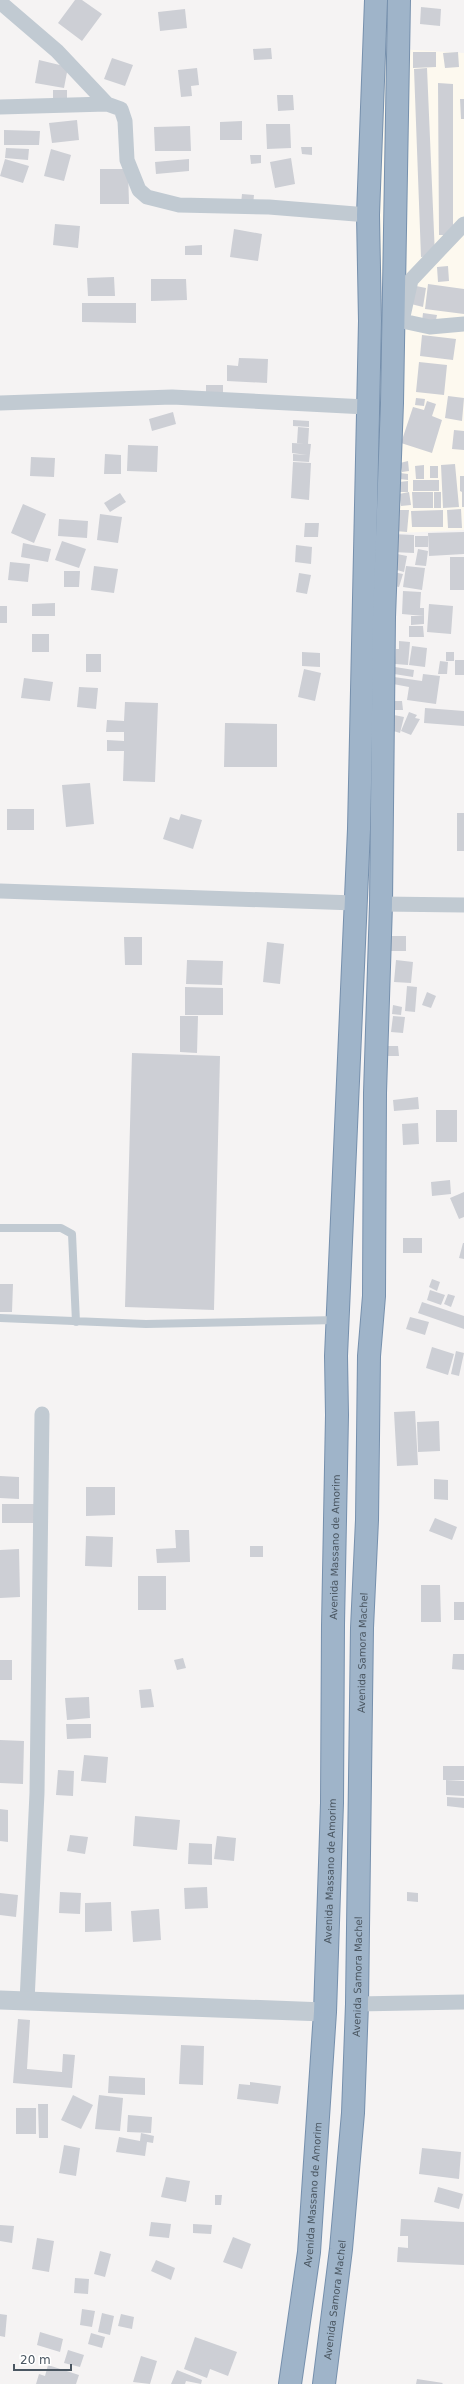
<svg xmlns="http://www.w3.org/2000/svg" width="464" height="2384" viewBox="0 0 464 2384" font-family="'DejaVu Sans',sans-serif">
	<rect width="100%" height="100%" fill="#f5f3f3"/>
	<!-- commercial -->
	<path fill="#fdf9ef" d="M366,47L464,53V530L377,534L375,450L385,330Z"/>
	<!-- building -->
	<path fill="#cdcfd5" d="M75,0H82L102,14L82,41L58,23Z
		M421,7L441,9L440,26L420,24Z
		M185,9L187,28L160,31L158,12Z
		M271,48L272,59L254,60L253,49Z
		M413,52H436V67L413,68Z
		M458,52L459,67L445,68L443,53Z
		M112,58L133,65L125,86L104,79Z
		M39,60L68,67L64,88L35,83Z
		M197,68L199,85L191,86L192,96L181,97L178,70Z
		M427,68L435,256L421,257L414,69Z
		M438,83L453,84V235H439Z
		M53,90H67V99H53Z
		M277,95H293L294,110L278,111Z
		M460,99H464V119H461Z
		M77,120L79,140L52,143L49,123Z
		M242,121V140H220V122Z
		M266,124H290L291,148L267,149Z
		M190,126L191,151H155L154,127Z
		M4,130L40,131L39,145H4Z
		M301,147H312V155L302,154Z
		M6,148L29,149L28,160L5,158Z
		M51,149L71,155L64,181L44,176Z
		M250,155H261V163L251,164Z
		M291,158L295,184L275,188L270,162Z
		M5,159L29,166L23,183L0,176Z
		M189,159V171L156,174L155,162Z
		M100,169H128L129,204H100Z
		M242,194L254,195L253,205L241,204Z
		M55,224L80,226L78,248L53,245Z
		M234,229L262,234L258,261L230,257Z
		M202,245V255H185V246Z
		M448,266L449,281L438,282L437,267Z
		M114,277L115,296H88L87,278Z
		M151,279H186L187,300L151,301Z
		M428,284L464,289V314L425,309Z
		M411,285L426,288L423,307L407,303Z
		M82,303H136V323L82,322Z
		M423,313L437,315L435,325L422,322Z
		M422,335L456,339L453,360L420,356Z
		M239,358L268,359L267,383L227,381V365L238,366Z
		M419,362L447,365L444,395L416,392Z
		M206,385H223V396L206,395Z
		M448,396L464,398L462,421L445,418Z
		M416,398L425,399L424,406L415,405Z
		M427,401L436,404L432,416L442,420L432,453L401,443L413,407L424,410Z
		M173,412L176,424L152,431L149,419Z
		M293,420L309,421V427L293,426Z
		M298,427L309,428L308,444L297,443Z
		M454,430L464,431V450L452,449Z
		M292,443L311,444L309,462L293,461V454L307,455L292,453Z
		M128,445L158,446L157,472L127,471Z
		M105,454L121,455V474H104Z
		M31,457L55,458L54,477L30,476Z
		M408,461L409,471L402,472L400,463Z
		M293,462L311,463L309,500L291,498Z
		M455,464L459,507L443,508L441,465Z
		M424,465V479H416L415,466Z
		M430,466H438V478H430Z
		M400,473L408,474V480L399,479Z
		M460,476H464V507H462V492L460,491Z
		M413,480H439V491H413Z
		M408,481V492H399V482Z
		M409,492L411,505L401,506L399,494Z
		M412,492H433V508H413Z
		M434,492H441V508H434Z
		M120,493L126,502L110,512L104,503Z
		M23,504L46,514L34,543L11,533Z
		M461,509L462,528H448L447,510Z
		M397,510H409L407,532L395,531Z
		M443,510V527H412L411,511Z
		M100,514L122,517L118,543L97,540Z
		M59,519L88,521L87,538L58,536Z
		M305,523H319L318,537H304Z
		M464,532V554L429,556L428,533Z
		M392,534L414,535V553L392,552Z
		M415,536H428V547H415Z
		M62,541L86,549L79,568L55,560Z
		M23,543L51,549L48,562L21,557Z
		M296,545L312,547L311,564L295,562Z
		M418,549L428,551L426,566L415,565Z
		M397,554L407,556L404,572L393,569Z
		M450,557H464V590H450Z
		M10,562L30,564L28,582L8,580Z
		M94,566L118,569L114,593L91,590Z
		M406,566L425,568L422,590L403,587Z
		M64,571H80L79,587H64Z
		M393,572L403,574L399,587L389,585Z
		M299,573L311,575L307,594L296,592Z
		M403,591L421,592L420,608H424V616L402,614Z
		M55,603V616H32V604Z
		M429,604L453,606L451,634L427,632Z
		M0,606H7V623H0Z
		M411,616H424V624L411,625Z
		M409,626H423L424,637H409Z
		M32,634H49V652H32Z
		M399,641L410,642L408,665L395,664L396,649H399Z
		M412,646L427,648L425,667L409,665Z
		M302,652L320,653V667L302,666Z
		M446,652H454V661H446Z
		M86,654H101V672H86Z
		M455,660H464V675H455Z
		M440,661L448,662L447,674H438Z
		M395,667L414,670L413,677L394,674Z
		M304,669L321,673L315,701L298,697Z
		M423,674L440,676L436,704L407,700L409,687L393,684L394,677L422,681Z
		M24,678L53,682L50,701L21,698Z
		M79,687L98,688L96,709L77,707Z
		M390,701H402L403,710H390Z
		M125,702L158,703L155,782L123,781L124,751H107V740L124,741V732H106L107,720L124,721Z
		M425,708L464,711V726L424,723Z
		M409,712L417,715L415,718L420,719L411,735L401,731Z
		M394,715L404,717L400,733L390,730Z
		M225,723L277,724V767H224Z
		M90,783L94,824L66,827L62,785Z
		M7,809H34V830H7Z
		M457,813H464V851H457Z
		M181,814L202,820L193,849L163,839L170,817L179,820Z
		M387,936H406V951H387Z
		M124,937H142V965H125Z
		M267,942L284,944L280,984L263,982Z
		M187,960L223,961L222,985L186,984Z
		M396,960L413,962L411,983L394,982Z
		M407,986L417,987L415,1012L405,1011Z
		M185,987L223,988V1015H185Z
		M427,992L436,996L431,1008L422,1005Z
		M393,1005L402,1007L401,1015L392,1014Z
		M180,1016H198L197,1053L180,1052Z
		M393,1016L405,1017L403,1033L391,1032Z
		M387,1046H398L399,1056H387Z
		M132,1053L220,1056L214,1310L125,1307Z
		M418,1097L419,1109L394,1111L393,1100Z
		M436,1110H457V1142H436Z
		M418,1123L419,1144L403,1145L402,1124Z
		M450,1180L451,1194L432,1196L431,1182Z
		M464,1192V1217L459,1219L450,1198Z
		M403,1238H422V1253H403Z
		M463,1243H464V1259L459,1258Z
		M432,1279L440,1282L437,1291L429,1287Z
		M0,1284H13L12,1312H0Z
		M430,1290L445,1295L441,1305L427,1300Z
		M448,1294L455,1296L451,1307L444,1304Z
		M422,1302L464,1316V1329L418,1313Z
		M410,1317L429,1322L425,1335L406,1329Z
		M432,1347L454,1354L448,1375L426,1368Z
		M456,1351L464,1353L459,1376L451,1374Z
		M415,1411L418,1465L397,1466L394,1412Z
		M439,1421L440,1451L418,1452L417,1422Z
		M0,1476L19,1477V1499L0,1498Z
		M434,1479L448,1480V1500L434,1499Z
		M86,1487H115V1515L86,1516Z
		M2,1504H35V1523H2Z
		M435,1518L457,1527L452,1540L429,1531Z
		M175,1530H189L190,1562L157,1563L156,1549L176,1548Z
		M86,1536L113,1537L112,1567L85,1566Z
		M250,1546H263V1557H250Z
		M19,1549L20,1597L0,1598V1550Z
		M138,1576H166V1610H138Z
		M421,1585H440L441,1622H421Z
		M454,1602H464V1620H454Z
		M453,1654H464V1670L452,1669Z
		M183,1658L186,1668L177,1670L174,1660Z
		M0,1660H12V1680H0Z
		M151,1689L154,1707L141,1708L139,1690Z
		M89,1697L90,1718L67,1720L65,1698Z
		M66,1724H91V1738L67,1739Z
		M0,1740L24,1741L23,1784L0,1783Z
		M84,1755L108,1757L106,1783L81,1781Z
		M443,1766H464V1780H443Z
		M58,1770L74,1771L73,1796L56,1795Z
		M446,1780L464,1781V1796L446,1795Z
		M447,1797L464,1798V1808L447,1806Z
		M0,1809L8,1810V1842L0,1841Z
		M135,1816L180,1820L177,1850L133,1846Z
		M70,1835L88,1837L85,1854L67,1851Z
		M217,1836L236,1838L234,1861L214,1859Z
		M189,1843L212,1844V1865L188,1864Z
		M207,1887L208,1908L185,1909L184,1888Z
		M60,1892L81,1893L80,1914L59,1913Z
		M407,1892L418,1893V1902L407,1901Z
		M0,1893L18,1895L16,1917L0,1915Z
		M111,1902L112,1931L85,1932V1903Z
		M159,1909L161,1940L133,1942L131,1911Z
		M18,2019L30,2020L27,2069L62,2072L63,2054L75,2055L72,2088L13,2083Z
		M181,2045L204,2046L203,2085L179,2084Z
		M109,2076L145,2078V2095L108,2093Z
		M250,2082L281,2086L278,2104L237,2099L239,2084L250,2085Z
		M73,2095L93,2105L81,2129L61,2120Z
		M99,2095L123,2098L120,2131L95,2129Z
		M38,2104H48V2138H39Z
		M16,2108H36V2134H16Z
		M128,2115L152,2117L151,2133L127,2132Z
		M141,2133L154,2136L153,2143L147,2142L145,2156L116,2152L119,2137L140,2141Z
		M64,2145L80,2148L76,2176L59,2173Z
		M422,2148L461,2152L459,2179L419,2174Z
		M166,2177L190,2181L186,2202L161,2197Z
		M438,2187L463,2194L459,2209L434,2202Z
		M215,2195H222L221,2205H215Z
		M401,2219L464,2222V2265L397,2262L398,2247L408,2248V2236H400Z
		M151,2222L171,2224L169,2238L149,2236Z
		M193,2224L212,2225L211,2234L193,2233Z
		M0,2225L14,2226L12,2243L0,2241Z
		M233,2237L251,2244L242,2269L223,2262Z
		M37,2238L54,2241L49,2272L32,2269Z
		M100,2251L111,2254L105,2277L94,2274Z
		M156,2260L175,2268L171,2280L151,2271Z
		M75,2278L89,2279L88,2294L74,2293Z
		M82,2309L95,2311L92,2327L80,2325Z
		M102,2313L114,2316L110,2335L98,2332Z
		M0,2314L7,2315L5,2337L0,2336Z
		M121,2314L134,2317L132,2329L118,2326Z
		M40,2332L63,2339L60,2352L37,2345Z
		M91,2333L105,2337L102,2348L88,2344Z
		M195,2337L237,2352L228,2376L210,2369L207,2378L184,2369Z
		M68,2350L84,2355L80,2367L64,2363Z
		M141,2356L157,2361L150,2384L133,2382Z
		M48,2365L79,2375L76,2384H36L39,2374L45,2376Z
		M177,2370L202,2380L201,2384L186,2381L185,2384H171Z
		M417,2379L443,2383L442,2384H416Z"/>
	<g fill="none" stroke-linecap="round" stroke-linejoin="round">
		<defs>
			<g id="trunk">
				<path id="s1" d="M290,2384L309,2252L325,2012L332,1803L333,1625L337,1415L336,1356L359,829L370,321L368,215L376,0"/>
				<path id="s2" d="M324,2384L341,2249L353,2113L357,2004L362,1628L367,1520L369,1356L374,1296L375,1093L381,904L384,617L392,403L399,0"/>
			</g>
		</defs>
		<!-- trunk casing -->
		<use href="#trunk" stroke="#7690ad" stroke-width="24"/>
		<!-- service -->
		<path stroke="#c1cad2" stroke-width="8" d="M0,1228H61L72,1234L76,1322
			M0,1318L146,1324L337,1320"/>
		<!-- minor -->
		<path stroke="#c1cad2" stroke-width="15" d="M0,2L57,51L107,104
			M0,107L107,104L121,109L125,121L127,160L139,190L147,197L179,205L269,207L368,215
			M393,319L430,327L464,324
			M402,321L411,280L464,224
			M0,403L172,397L366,407
			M0,891L355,903
			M381,904L464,905
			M27,2001L37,1793L42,1414
			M357,2004L464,2002"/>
		<!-- tertiary -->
		<path stroke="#c1cad2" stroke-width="19" d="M0,2000L325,2012"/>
		<!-- trunk -->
		<use href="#trunk" stroke="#9fb4c9" stroke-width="22"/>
	</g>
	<g text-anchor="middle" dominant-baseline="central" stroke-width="4" stroke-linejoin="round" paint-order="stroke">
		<!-- street labels -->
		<g font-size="10" fill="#4a5661" stroke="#fff">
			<text stroke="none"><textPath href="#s1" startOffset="839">Avenida Massano de Amorim</textPath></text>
			<text stroke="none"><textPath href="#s2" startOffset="733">Avenida Samora Machel</textPath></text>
			<text stroke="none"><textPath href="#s1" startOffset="515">Avenida Massano de Amorim</textPath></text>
			<text stroke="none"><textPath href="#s2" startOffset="409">Avenida Samora Machel</textPath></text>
			<text stroke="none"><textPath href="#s1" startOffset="191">Avenida Massano de Amorim</textPath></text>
			<text stroke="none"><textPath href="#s2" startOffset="85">Avenida Samora Machel</textPath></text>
		</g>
	</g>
	<!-- scale -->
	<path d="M14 2364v6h57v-6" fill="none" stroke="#4a5661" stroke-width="2"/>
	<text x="20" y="2364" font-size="12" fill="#4a5661" stroke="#ffffff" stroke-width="3" paint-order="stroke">20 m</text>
</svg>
